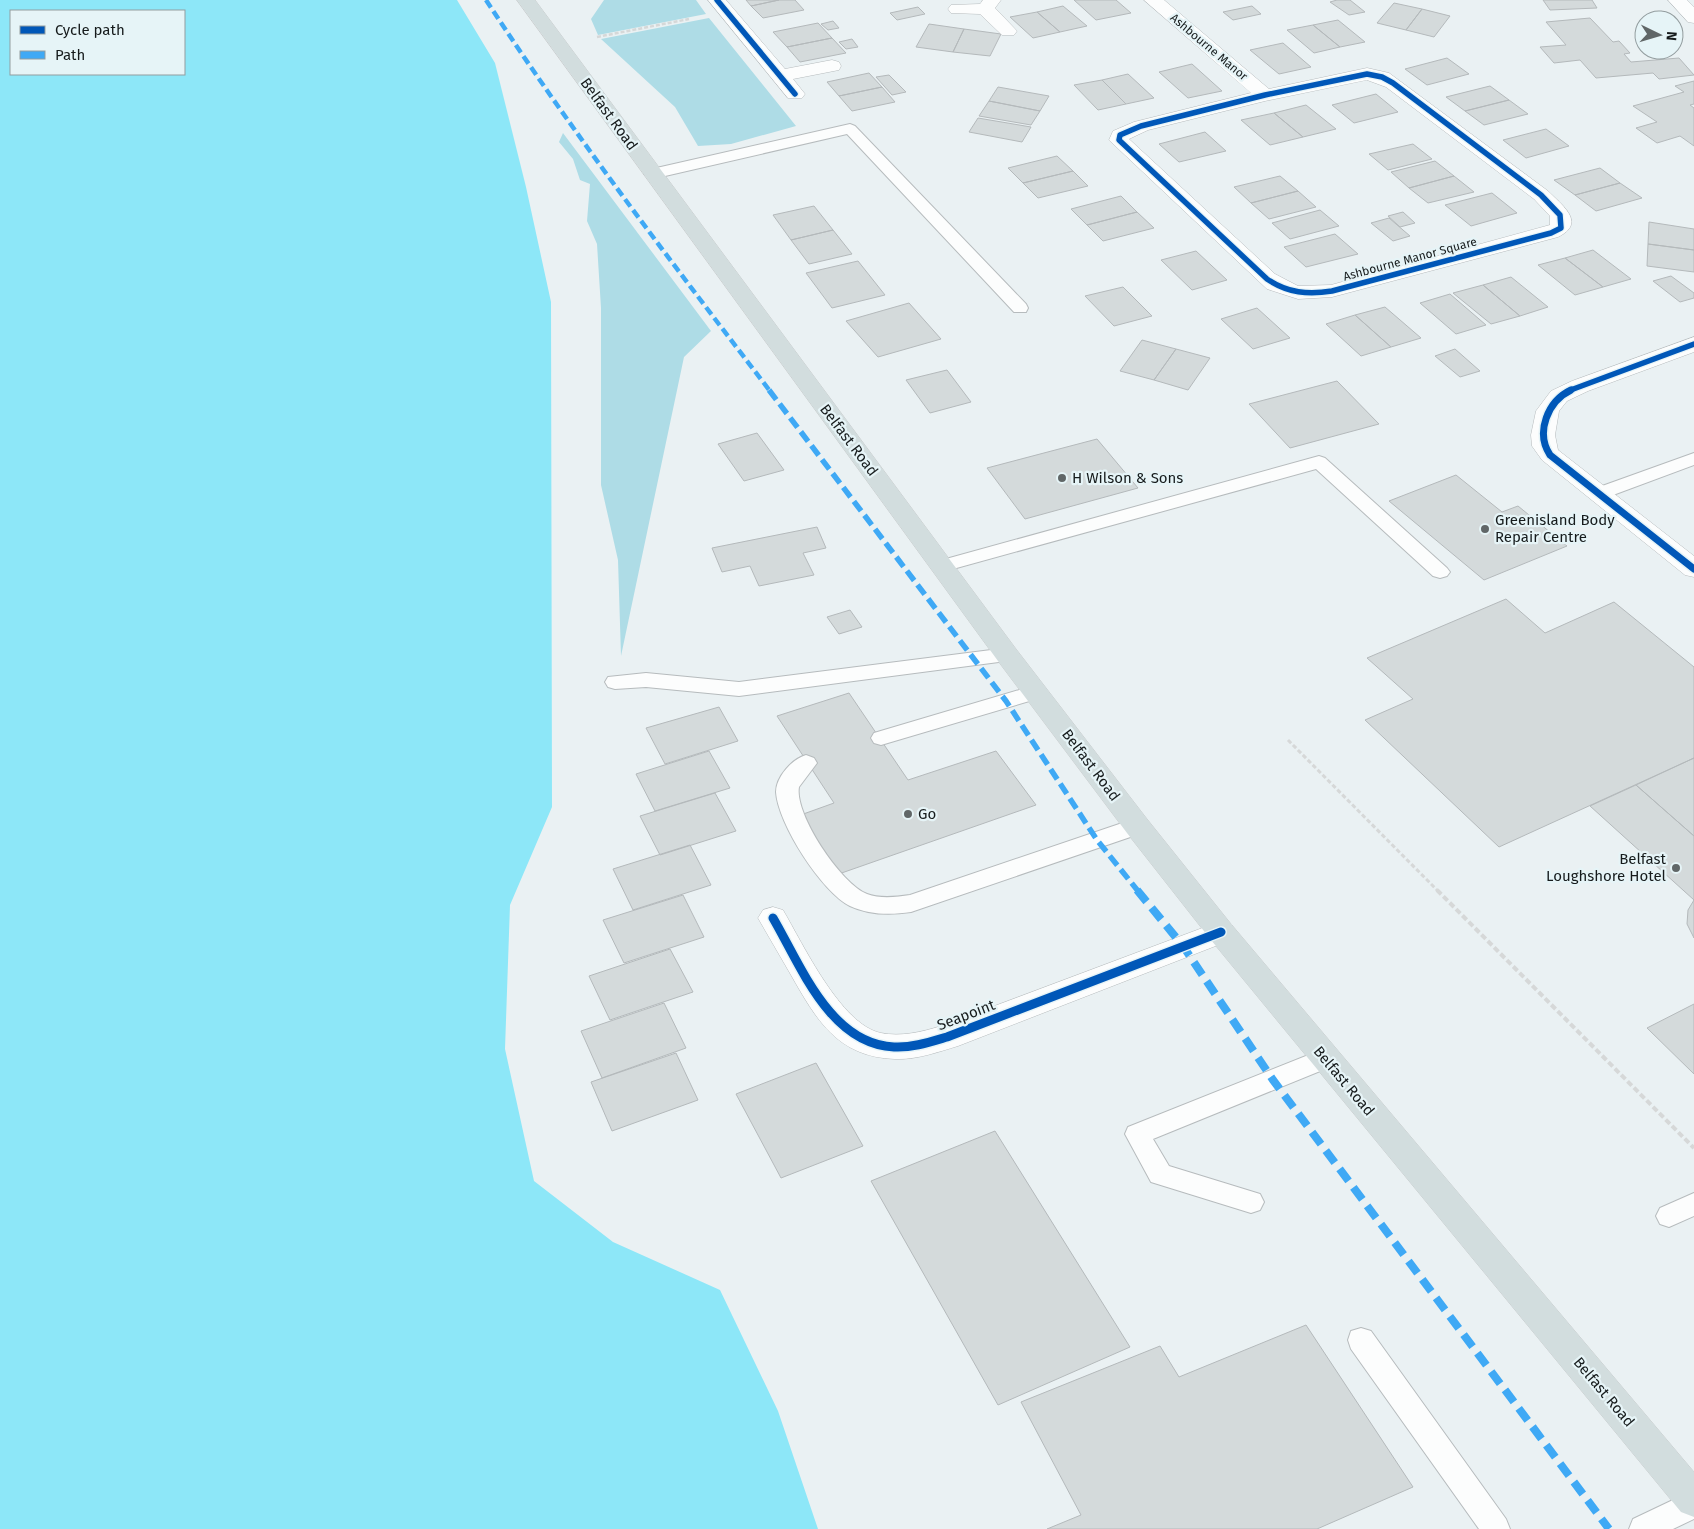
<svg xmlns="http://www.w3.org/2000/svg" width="1694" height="1529" viewBox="0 0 1694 1529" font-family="'Fira Sans',sans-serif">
	<rect width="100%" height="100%" fill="#eaf1f3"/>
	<!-- green -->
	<path fill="#aedce6" d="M604,0H696L706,14L598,35L591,19Z
		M709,18L796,126L731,144L698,146L675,107L601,39Z
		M563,133L711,331L684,357L621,656L618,560L601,485V308L597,244L587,221L590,184L580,180L573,159L559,142Z"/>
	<!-- water -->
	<path fill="#8de7f8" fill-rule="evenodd" d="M0,0H457L495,63L526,187L551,302L552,807L510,905L505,1049L534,1181L613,1242L720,1290L778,1411L818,1529H0ZM11,11H184V74H11Z"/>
	<!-- building -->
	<path fill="#d4dadb" stroke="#b4b9bb" d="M746,0H779L751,6Z
		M779,0H795L804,10L763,18L751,6Z
		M1074,0H1116L1131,13L1096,20Z
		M1337,0H1350L1365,12L1349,15L1330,2Z
		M1543,0H1592L1597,8L1550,10Z
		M1394,3L1422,9L1406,30L1377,23Z
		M1063,6L1087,26L1060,32L1037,12Z
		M1252,6L1261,14L1233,20L1223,12Z
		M918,7L925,14L897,20L890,13Z
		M1422,9L1450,16L1434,37L1406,30Z
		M1037,12L1060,32L1033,38L1010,17Z
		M1590,18L1613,42L1619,41L1630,53L1624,54L1631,62L1679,58L1694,75L1659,79L1653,73L1596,78L1580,60L1554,63L1540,47L1566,45L1546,22Z
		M1338,20L1365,42L1340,47L1313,25Z
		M833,21L839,28L828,30L821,24Z
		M818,23L832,38L787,47L773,32Z
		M929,24L964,29L953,52L916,47Z
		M1313,25L1340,47L1314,53L1287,30Z
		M964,29L1001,34L990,56L953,52Z
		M832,38L846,53L800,62L787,47Z
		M852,39L858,47L846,49L839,42Z
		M1283,43L1311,67L1279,74L1250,50Z
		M1447,58L1469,74L1427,85L1405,69Z
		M1192,64L1222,91L1188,98L1159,72Z
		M869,73L882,87L839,96L827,82Z
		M1128,74L1154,98L1126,104L1102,80Z
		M889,75L906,92L892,95L876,77Z
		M1102,80L1126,104L1098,110L1074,85Z
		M1694,81V104L1690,105L1694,108V146L1680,136L1657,143L1636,128L1657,122L1633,106L1684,92L1675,86Z
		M1490,86L1509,100L1465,111L1446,97Z
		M882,87L895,102L852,111L839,96Z
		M998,87L1049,96L1040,111L989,101Z
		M1376,94L1398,112L1354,123L1332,105Z
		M1509,100L1528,114L1484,125L1465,111Z
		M989,101L1040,111L1031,125L979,116Z
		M1306,105L1336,129L1303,137L1274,113Z
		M1274,113L1303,137L1270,145L1241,120Z
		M978,118L1031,127L1022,142L969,132Z
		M1546,129L1569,146L1526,158L1503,140Z
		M1205,132L1226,151L1179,162L1159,144Z
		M1413,144L1432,159L1388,170L1369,154Z
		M1057,156L1073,171L1023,183L1008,168Z
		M1435,161L1454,176L1409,188L1391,172Z
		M1600,168L1620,183L1575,195L1554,180Z
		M1073,171L1088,186L1038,198L1023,183Z
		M1280,176L1298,191L1251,203L1234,187Z
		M1454,176L1474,192L1428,203L1409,188Z
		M1620,183L1642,198L1596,211L1575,195Z
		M1298,191L1316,207L1269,219L1251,203Z
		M1492,193L1517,213L1471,226L1445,205Z
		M1121,196L1137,212L1087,225L1071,209Z
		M814,206L833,230L791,240L773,215Z
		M1320,210L1339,226L1290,239L1272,223Z
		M1137,212L1154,228L1103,241L1087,225Z
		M1403,212L1415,223L1400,227L1388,216Z
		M1389,218L1410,236L1393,241L1371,223Z
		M1649,222L1694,229V250L1648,244Z
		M833,230L852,254L809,264L791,240Z
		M1335,234L1358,254L1306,267L1284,247Z
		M1648,244L1694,250V272L1647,266Z
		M1593,250L1631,279L1603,287L1565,258Z
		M1196,251L1227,280L1192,290L1161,260Z
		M1565,258L1603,287L1575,295L1538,265Z
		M858,261L885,295L832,308L806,273Z
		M1671,276L1694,293V298L1680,302L1653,281Z
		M1511,277L1548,307L1520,316L1483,285Z
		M1483,285L1520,316L1491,324L1453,293Z
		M1123,287L1152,316L1114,326L1085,296Z
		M1450,294L1486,325L1456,334L1420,303Z
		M909,303L941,339L878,357L846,321Z
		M1385,307L1421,338L1391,347L1355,315Z
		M1257,308L1290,338L1253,349L1221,319Z
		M1355,315L1391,347L1361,356L1326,324Z
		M1142,340L1176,349L1154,380L1120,371Z
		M1176,349L1210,358L1188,390L1154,380Z
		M1455,349L1480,371L1460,377L1435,356Z
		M947,370L971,402L930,413L906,380Z
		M1337,381L1379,424L1290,448L1249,404Z
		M757,433L784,470L744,481L718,444Z
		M1097,439L1138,488L1025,519L987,468Z
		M1456,475L1502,512L1518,506L1567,546L1484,580L1389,501Z
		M817,527L826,548L803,553L814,575L759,586L750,566L722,572L712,548Z
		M1506,599L1545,633L1614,602L1694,667V758L1499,847L1365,720L1413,699L1367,658Z
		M850,610L862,627L839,634L827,617Z
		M849,693L908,780L996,751L1036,805L833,876L795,817L834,803L777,716Z
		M719,707L738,741L665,764L646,728Z
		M709,751L730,788L655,811L636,774Z
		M1694,758V836L1636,785Z
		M1636,785L1694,836V938L1687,924L1688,910L1694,900L1590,806Z
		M715,793L736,831L660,855L640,816Z
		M690,845L711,885L633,910L613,869Z
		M683,895L704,937L624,963L603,920Z
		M670,949L693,992L610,1020L589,976Z
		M664,1003L686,1048L602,1078L581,1031Z
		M1694,1004V1074L1647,1028Z
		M676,1053L698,1100L612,1131L591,1082Z
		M816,1063L863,1146L781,1178L736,1094Z
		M995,1131L1130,1347L998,1405L871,1181Z
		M1306,1325L1413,1487L1317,1529H1047L1081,1515L1021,1402L1160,1346L1179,1377Z"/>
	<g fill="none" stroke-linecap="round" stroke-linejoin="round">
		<defs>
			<path id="service" d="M850,124L855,126L1026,304L1028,308L1026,312H1014L847,134L652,179L644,174L652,169Z
				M1694,453V465L1605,498H1591L1589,494L1591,490Z
				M1319,456L1325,458L1447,568L1450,572L1447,576L1440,578L1433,576L1316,469L942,572L935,570L932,566L935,562Z
				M1007,648L1014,650L1017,655L1014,660L739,696L646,687L615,689L608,687L605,682L608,677L646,673L739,682Z
				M1036,685L1043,687L1046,692L1043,697L881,745L874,743L871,738L874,733Z
				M806,755L814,758L817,763L799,787C794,814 841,884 867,894C880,899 897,897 910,895L1137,818L1145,820L1148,826L1145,832L911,912C891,915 869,915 850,906C822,892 778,824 776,792C776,777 792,759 806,755Z
				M1326,1048L1335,1051L1338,1058L1335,1065L1153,1139L1169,1166L1260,1194L1264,1202L1260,1210L1251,1213L1151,1182L1125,1134L1128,1127Z
				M1694,1193V1216L1669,1227L1660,1224L1656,1216L1660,1208Z
				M1361,1328L1371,1331L1506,1519L1510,1529H1479L1351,1349L1348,1340L1351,1331Z
				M1694,1490V1519L1673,1529H1629L1633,1519Z"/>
			<path id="minor" d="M708,0H726L785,69L832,60L839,62L841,66L839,70L793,79L805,94L802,98H788Z
				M983,0H1001L995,8L1017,31L1014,35H1002L980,14L951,13L948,9L951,5L980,4Z
				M1144,0H1164L1269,89L1367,68L1389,73L1548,191C1562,205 1587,223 1558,237L1332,297L1298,299L1267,289L1109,140L1113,131L1134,122L1251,93ZM1367,80L1386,87L1534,199L1550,216V225L1331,285L1298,286L1275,274L1129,139L1148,130L1265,101Z
				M1668,0H1687L1694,7V23L1688,22Z
				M1694,337V352L1588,391L1567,401L1559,411L1555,435L1558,450L1694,556V577L1685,575L1542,460L1532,446L1531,435L1536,411L1551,391L1572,381Z
				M773,907L783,910C803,944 841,1025 881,1033C901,1037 922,1032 941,1026L1221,921L1231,924L1236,932L1231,940L958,1046C938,1052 916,1060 895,1059C837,1057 816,1019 791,975C780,956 769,937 758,918L763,910Z"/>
			<path id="trunk" d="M517,0H535L1016,649L1147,819L1231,924L1694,1472V1517L1681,1512L1211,940L1127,833L998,661Z"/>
		</defs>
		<!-- service casing -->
		<use href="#service" stroke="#b6bbbd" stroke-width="2"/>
		<!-- minor casing -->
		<use href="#minor" stroke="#b6bbbd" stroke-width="1"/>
		<!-- trunk casing -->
		<use href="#trunk" stroke="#c9cdce" stroke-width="1"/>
		<!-- path-far2 -->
		<path stroke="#d6d8d8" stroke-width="2.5" stroke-dasharray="4 2" stroke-linecap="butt" d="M597,37L689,19"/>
		<!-- path-far1 -->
		<path stroke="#d6d8d8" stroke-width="3" stroke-dasharray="4.5 2.5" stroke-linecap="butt" d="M1288,740L1438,891"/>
		<!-- path -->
		<path stroke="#d6d8d8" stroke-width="4" stroke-dasharray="6 3" stroke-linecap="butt" d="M1437,890L1694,1148"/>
		<!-- service -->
		<use href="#service" fill="#fcfdfd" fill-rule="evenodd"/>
		<!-- minor -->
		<use href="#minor" fill="#fcfdfd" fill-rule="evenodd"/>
		<!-- trunk -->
		<use href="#trunk" fill="#d2ddde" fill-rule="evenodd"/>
		<!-- quiet-far2 -->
		<path stroke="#3fa9f5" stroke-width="4.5" stroke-dasharray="9 4.5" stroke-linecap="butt" d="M486,0C574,135 672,263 770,391"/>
		<!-- quiet-far1 -->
		<path stroke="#3fa9f5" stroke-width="5.5" stroke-dasharray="12 5.5" stroke-linecap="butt" d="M769,390L1006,701L1097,840L1138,891"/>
		<!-- quiet -->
		<path stroke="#3fa9f5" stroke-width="8" stroke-dasharray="15 8" stroke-linecap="butt" d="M1137,890L1183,946L1273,1080L1609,1529"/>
		<defs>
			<path id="cycleway-far2" d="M717,0L795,94
				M1367,74L1382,77L1393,83L1541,195L1560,215L1561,228L1551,233L1332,291C1308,295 1288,293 1267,279L1119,140L1120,135L1141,126L1265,95Z
				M1568,391L1694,344"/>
			<path id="cycleway-far1" d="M1571,390C1548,401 1535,432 1550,455L1694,569"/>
			<path id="cycleway" d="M773,918C801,966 830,1044 894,1047C912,1048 930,1042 947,1037L1221,932"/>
		</defs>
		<!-- cycleway-far2 casing -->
		<use href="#cycleway-far2" stroke="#e6f4f7" stroke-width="8"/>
		<!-- cycleway-far1 casing -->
		<use href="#cycleway-far1" stroke="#e6f4f7" stroke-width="10"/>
		<!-- cycleway casing -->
		<use href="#cycleway" stroke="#e6f4f7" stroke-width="12"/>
		<!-- cycleway-far2 -->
		<use href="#cycleway-far2" stroke="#0057b8" stroke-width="5.5"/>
		<!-- cycleway-far1 -->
		<use href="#cycleway-far1" stroke="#0057b8" stroke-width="7"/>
		<!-- cycleway -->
		<use href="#cycleway" stroke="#0057b8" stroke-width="9"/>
	</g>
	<!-- markers -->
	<g fill="#606667" stroke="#e6f4f7" stroke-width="2">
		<circle cx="1062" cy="478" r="5"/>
		<circle cx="1485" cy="529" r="5"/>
		<circle cx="908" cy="814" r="5"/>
		<circle cx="1676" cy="868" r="5"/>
	</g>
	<g text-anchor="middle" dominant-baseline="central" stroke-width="4.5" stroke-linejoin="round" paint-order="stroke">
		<!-- far-street labels -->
		<g font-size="12" fill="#161b1c" stroke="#e6f4f7">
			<text transform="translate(1209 47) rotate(40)">Ashbourne Manor</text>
			<text transform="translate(1410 259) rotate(-15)">Ashbourne Manor Square</text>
		</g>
		<!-- street labels -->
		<g font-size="15" fill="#161b1c" stroke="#e6f4f7">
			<text transform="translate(609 114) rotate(54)">Belfast Road</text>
			<text transform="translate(849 440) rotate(53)">Belfast Road</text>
			<text transform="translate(1091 765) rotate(53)">Belfast Road</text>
			<text transform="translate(966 1015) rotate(-21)">Seapoint</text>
			<text transform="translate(1344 1081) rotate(50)">Belfast Road</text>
			<text transform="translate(1604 1392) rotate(50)">Belfast Road</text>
		</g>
		<!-- poi labels -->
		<g font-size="15" fill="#161b1c" stroke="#e6f4f7" text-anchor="start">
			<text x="1072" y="478">H Wilson &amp; Sons</text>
			<text x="1495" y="520">Greenisland Body<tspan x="1495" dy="17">Repair Centre</tspan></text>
			<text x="918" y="814">Go</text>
			<text x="1666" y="859" text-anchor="end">Belfast<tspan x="1666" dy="17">Loughshore Hotel</tspan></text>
		</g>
	</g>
	<!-- legend -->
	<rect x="10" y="10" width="175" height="65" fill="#e6f4f7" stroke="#939d9f"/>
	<rect x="20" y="26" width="25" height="8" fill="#0057b8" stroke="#939d9f"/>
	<text x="55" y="35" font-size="15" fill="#161b1c">Cycle path</text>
	<rect x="20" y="51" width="25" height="8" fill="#3fa9f5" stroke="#939d9f"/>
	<text x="55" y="60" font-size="15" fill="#161b1c">Path</text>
	<!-- north arrow -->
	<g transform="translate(1659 35) rotate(95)"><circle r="24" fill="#e6f4f7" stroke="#939d9f"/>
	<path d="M0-4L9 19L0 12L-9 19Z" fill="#606667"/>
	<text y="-8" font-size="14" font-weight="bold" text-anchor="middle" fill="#161b1c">N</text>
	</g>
</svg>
